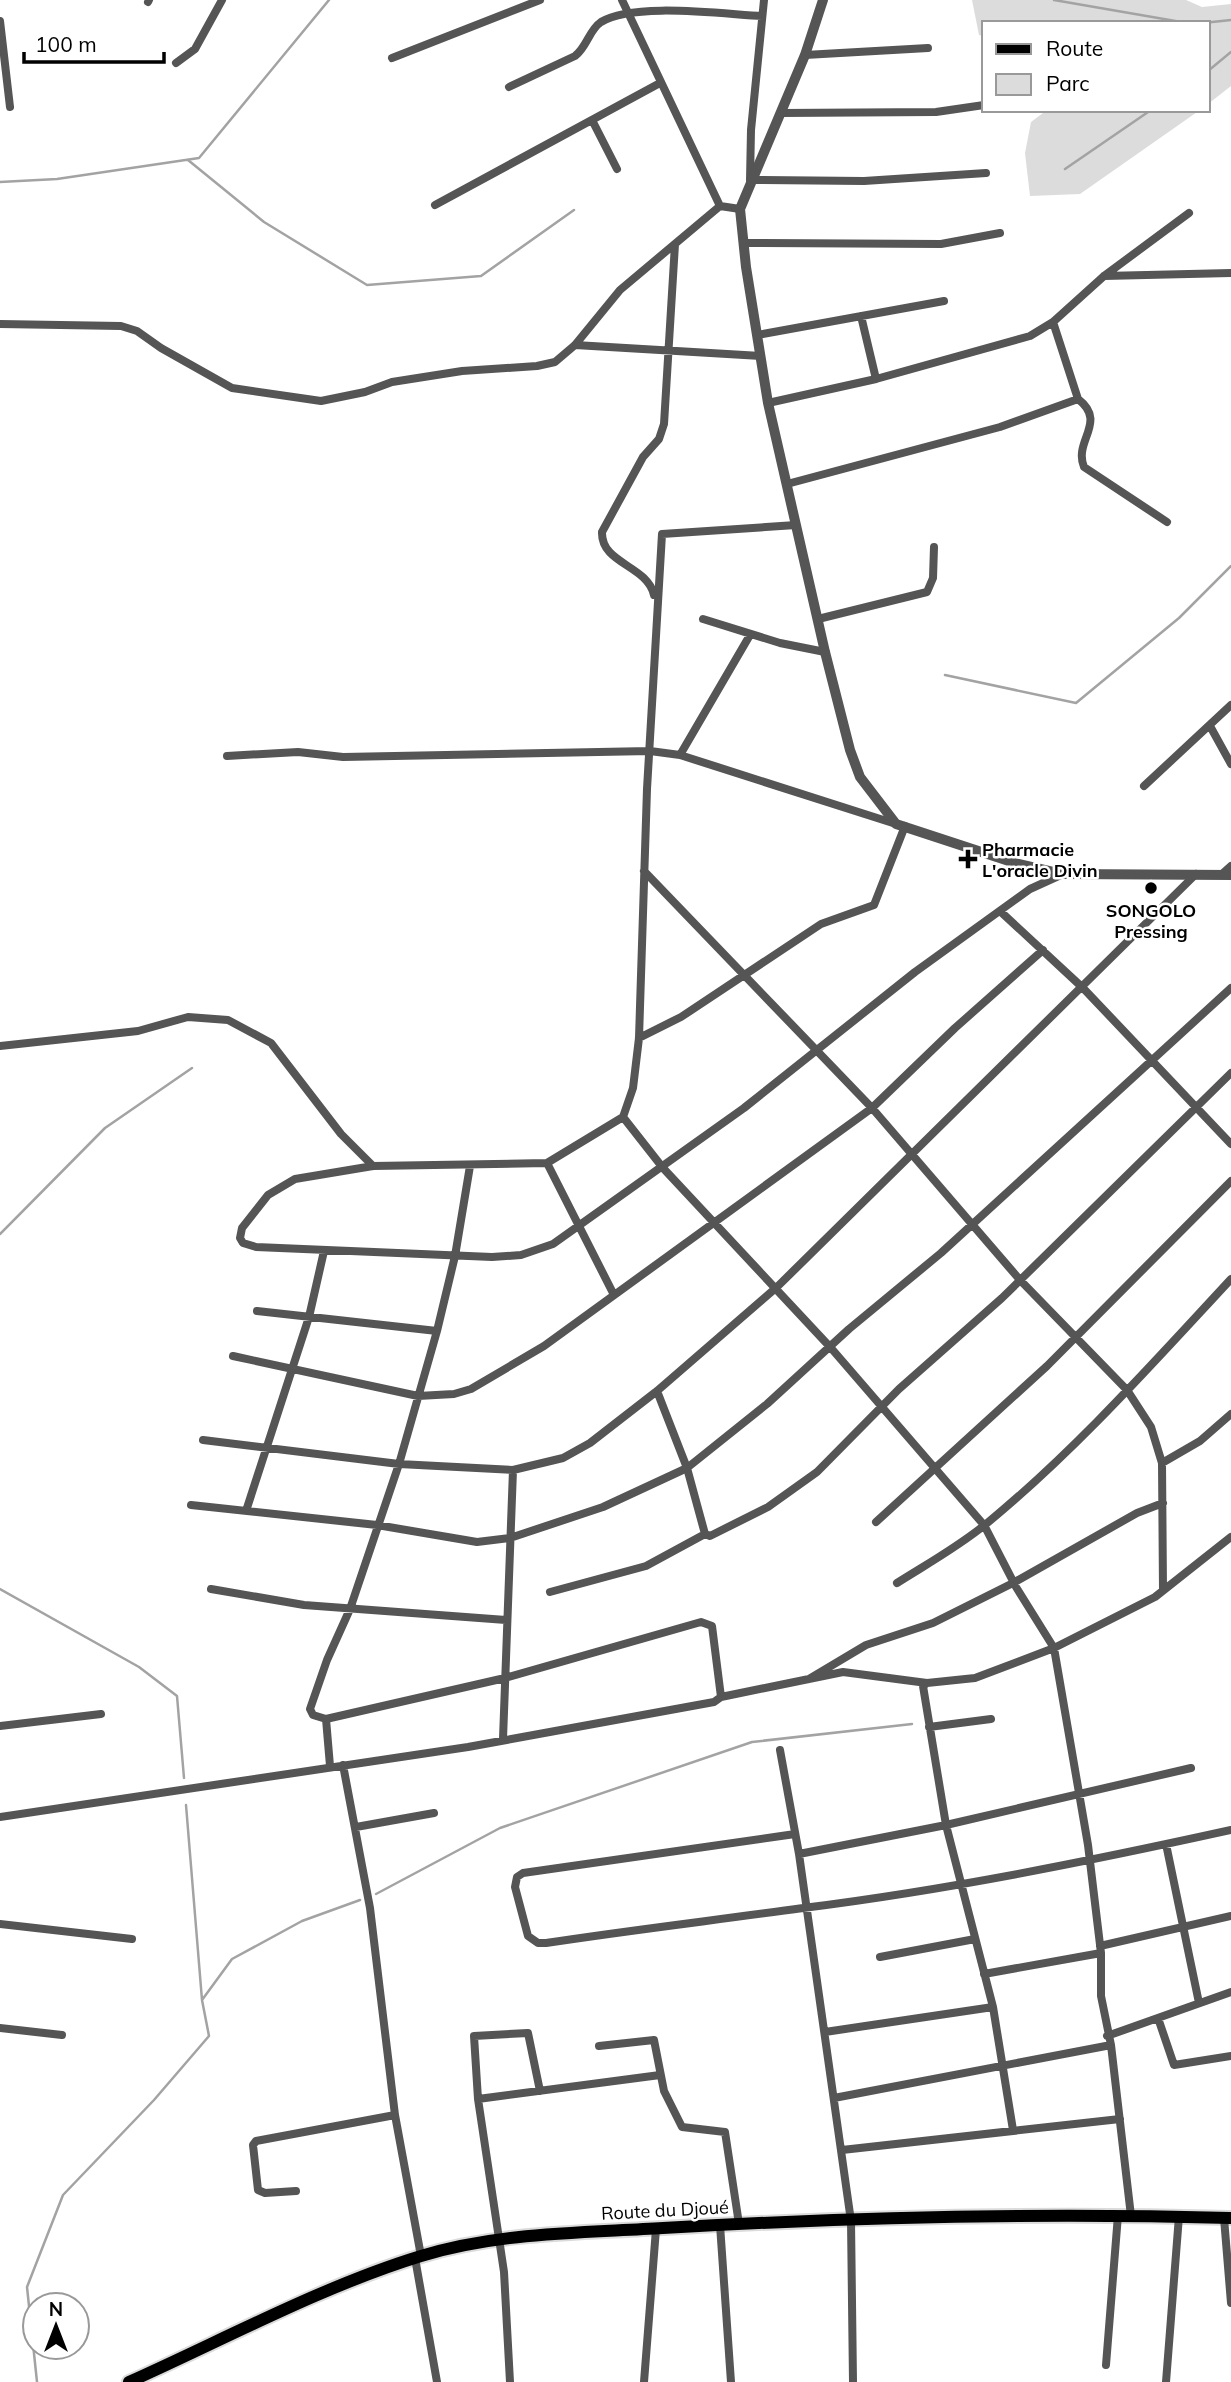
<svg xmlns="http://www.w3.org/2000/svg" width="1231" height="2382" viewBox="0 0 1231 2382" font-family="Mulish,sans-serif">
	<rect width="100%" height="100%" fill="#fff"/>
	<!-- green -->
	<path fill="#dcdcdc" d="M972,0H1186L1202,7L1231,4V86L1208,104V23H984V36L979,35Z
		M1047,110H1200L1080,194L1030,196L1025,153L1031,122Z"/>
	<g fill="none" stroke-linecap="round" stroke-linejoin="round">
		<!-- stream -->
		<path stroke="#a3a3a3" stroke-width="2.5" d="M1054,0L1187,23
			M1203,23L1231,20
			M1208,71L1231,52
			M188,160L264,222L367,285L481,276L574,210
			M1065,169L1151,110
			M0,182L57,179L199,158L329,0
			M945,675L1076,703L1179,618L1231,566
			M0,1234L105,1128L192,1068
			M0,1589L139,1667L177,1696L184,1778
			M376,1894L500,1828L752,1742L912,1724
			M202,2000L232,1959L302,1921L360,1900
			M37,2382L27,2287L63,2195L154,2100L209,2036L202,2000L186,1805"/>
		<defs>
			<path id="primary" d="M129,2382C223,2340 323,2286 421,2256C499,2232 583,2233 663,2228C852,2217 1042,2213 1231,2218"/>
		</defs>
		<!-- primary casing -->
		<use href="#primary" stroke="#dbdbdb" stroke-width="16"/>
		<!-- minor -->
		<path stroke="#555" stroke-width="8" d="M622,0L720,206L740,209
			M764,0L751,130L750,180L864,181L986,173
			M148,2L149,0
			M0,21L10,107
			M805,55L928,48
			M392,58L540,0
			M176,63L195,49L222,0
			M509,87L575,56C587,47 589,30 601,22C633,2 722,14 762,16
			M781,113L936,112L984,105
			M592,120L617,169
			M435,205L660,83
			M743,243L941,244L1000,233
			M1104,276L1231,273
			M861,316L876,379
			M0,324L121,326L137,331L161,348L232,388L321,401L365,392L392,382L462,371L537,366L555,362L575,345L620,290L720,206
			M757,335L944,301
			M575,345L761,356
			M1078,399C1108,422 1073,441 1084,467L1167,522
			M768,403L876,379L1030,336L1053,322L1104,276L1189,213
			M787,484L1000,427L1078,399L1053,322
			M796,525L662,534L647,789L639,1038L633,1088L623,1117L547,1163L373,1166L295,1179L268,1195L242,1228L240,1238L243,1243L256,1247L492,1257L521,1255L553,1244L744,1108L915,972L1030,889L1063,874
			M654,595C647,565 601,564 602,532L643,457L659,439L664,424L675,244
			M703,619L780,643L825,652
			M818,619L927,592L933,578L934,547
			M1210,726L1231,764
			M680,755L750,635
			M227,756L298,752L343,757L650,751L680,755L896,824
			M1144,786L1231,705
			M644,871L872,1108L1020,1280L1127,1390L1151,1427L1162,1463L1163,1590
			M1221,875L1231,866
			M1001,912L1083,988L1231,1144
			M639,1038L681,1017L821,924L874,905L905,826
			M0,1046L138,1031L188,1017L228,1020L271,1043L341,1134L373,1166
			M623,1117L663,1168L831,1348L984,1525L1016,1587L1054,1648L1088,1845L1101,1953V1996L1111,2045L1131,2216
			M547,1163L614,1295
			M257,1311L437,1331L455,1256L470,1166
			M233,1356L418,1396L454,1394L471,1389L544,1346L872,1108L955,1028L1043,950
			M657,1391L687,1468L705,1534L710,1536L768,1507L817,1472L899,1389L1002,1298L1231,1073
			M203,1440L399,1464L513,1470L563,1458L590,1443L657,1391L777,1287L1196,874
			M1162,1463L1200,1441L1231,1414
			M191,1505L377,1525L477,1542L510,1538L603,1507L687,1468L767,1404L849,1329L941,1253L1231,988
			M246,1511L309,1317L324,1251
			M876,1522L1047,1366L1231,1181
			M897,1583C927,1564 958,1547 986,1524C1075,1451 1153,1363 1231,1279
			M211,1589L304,1605L506,1620
			M550,1592L646,1566L705,1534
			M809,1679L866,1645L933,1623L1013,1583L1137,1513L1163,1503
			M721,1697L843,1672L927,1683
			M326,1719L313,1715L310,1709L327,1660L350,1609L399,1464L437,1331
			M0,1726L101,1714
			M929,1727L991,1719
			M503,1739L513,1470
			M780,1750L799,1854L851,2221L853,2382
			M343,1765L370,1908L395,2115L421,2256
			M0,1817L468,1747L714,1702L721,1697L712,1626L701,1622L505,1678L326,1719L330,1766
			M356,1827L434,1813
			M795,1834L523,1873L517,1877L515,1887L528,1936L538,1943H546C631,1930 717,1920 803,1908C947,1890 1090,1861 1231,1830
			M1166,1844L1199,2003
			M799,1854L946,1825L923,1686L927,1683L975,1678L1054,1648L1155,1597L1231,1537
			M0,1924L132,1939
			M1100,1946L1231,1916
			M880,1957L975,1939
			M984,1974L1101,1953
			M1158,2018L1174,2065L1231,2056
			M0,2028L62,2035
			M825,2032L993,2007
			M1107,2036L1231,1992
			M599,2046L654,2040L664,2091L682,2127L725,2132L739,2224
			M834,2098L1111,2045
			M478,2099L660,2075
			M1013,2130L993,2007L946,1825L1191,1768
			M842,2150L1120,2119
			M296,2191L265,2193L258,2190L253,2145L256,2141L395,2115
			M1224,2218L1231,2303
			M720,2225L731,2382
			M415,2258L437,2382
			M1106,2365L1118,2215
			M510,2382L504,2272L478,2099L474,2036L528,2033L540,2091
			M644,2382L656,2229
			M1166,2382L1179,2216"/>
		<!-- tertiary -->
		<path stroke="#555" stroke-width="10" d="M823,0L805,55L740,209L746,267L768,403L825,652L850,750L860,777L896,824L1015,863L1063,874L1231,875"/>
		<!-- primary -->
		<use href="#primary" stroke="#000" stroke-width="12"/>
	</g>
	<!-- markers -->
	<g fill="#000" stroke="#fff" stroke-width="2.5">
		<path d="M964.5 848.5h7v7h7v7h-7v7h-7v-7h-7v-7h7z"/>
		<circle cx="1151" cy="888" r="7"/>
	</g>
	<g text-anchor="middle" dominant-baseline="central" stroke-width="5" stroke-linejoin="round" paint-order="stroke">
		<!-- poi labels -->
		<g font-size="18" font-weight="bold" fill="#000" stroke="#fff" text-anchor="start">
			<text x="982" y="849">Pharmacie<tspan x="982" dy="21">L'oracle Divin</tspan></text>
			<text x="1151" y="910" text-anchor="middle">SONGOLO<tspan x="1151" dy="21">Pressing</tspan></text>
		</g>
		<!-- street labels -->
		<g font-size="18" fill="#000" stroke="#fff">
			<text transform="translate(665 2210) rotate(-3)">Route du Djoué</text>
		</g>
	</g>
	<!-- legend -->
	<rect x="982" y="21" width="228" height="91" fill="#ffffff" stroke="#999999" stroke-width="2"/>
	<rect x="996" y="44" width="35" height="10" fill="#000000" stroke="#999999" stroke-width="2"/>
	<text x="1046" y="56" font-size="21" fill="#000000">Route</text>
	<rect x="996" y="74" width="35" height="21" fill="#dcdcdc" stroke="#999999" stroke-width="2"/>
	<text x="1046" y="91" font-size="21" fill="#000000">Parc</text>
	<!-- north arrow -->
	<g transform="translate(56 2326)"><circle r="33" fill="#ffffff" stroke="#999999" stroke-width="2"/>
	<path d="M0-5L12 26L0 18L-12 26Z" fill="#000000"/>
	<text y="-10" font-size="19" font-weight="bold" text-anchor="middle" fill="#000000">N</text>
	</g>
	<!-- scale -->
	<path d="M24 52v10h140v-10" fill="none" stroke="#000000" stroke-width="3.5"/>
	<text x="35" y="52" font-size="21" fill="#000000" stroke="#ffffff" stroke-width="5" paint-order="stroke">100 m</text>
</svg>
